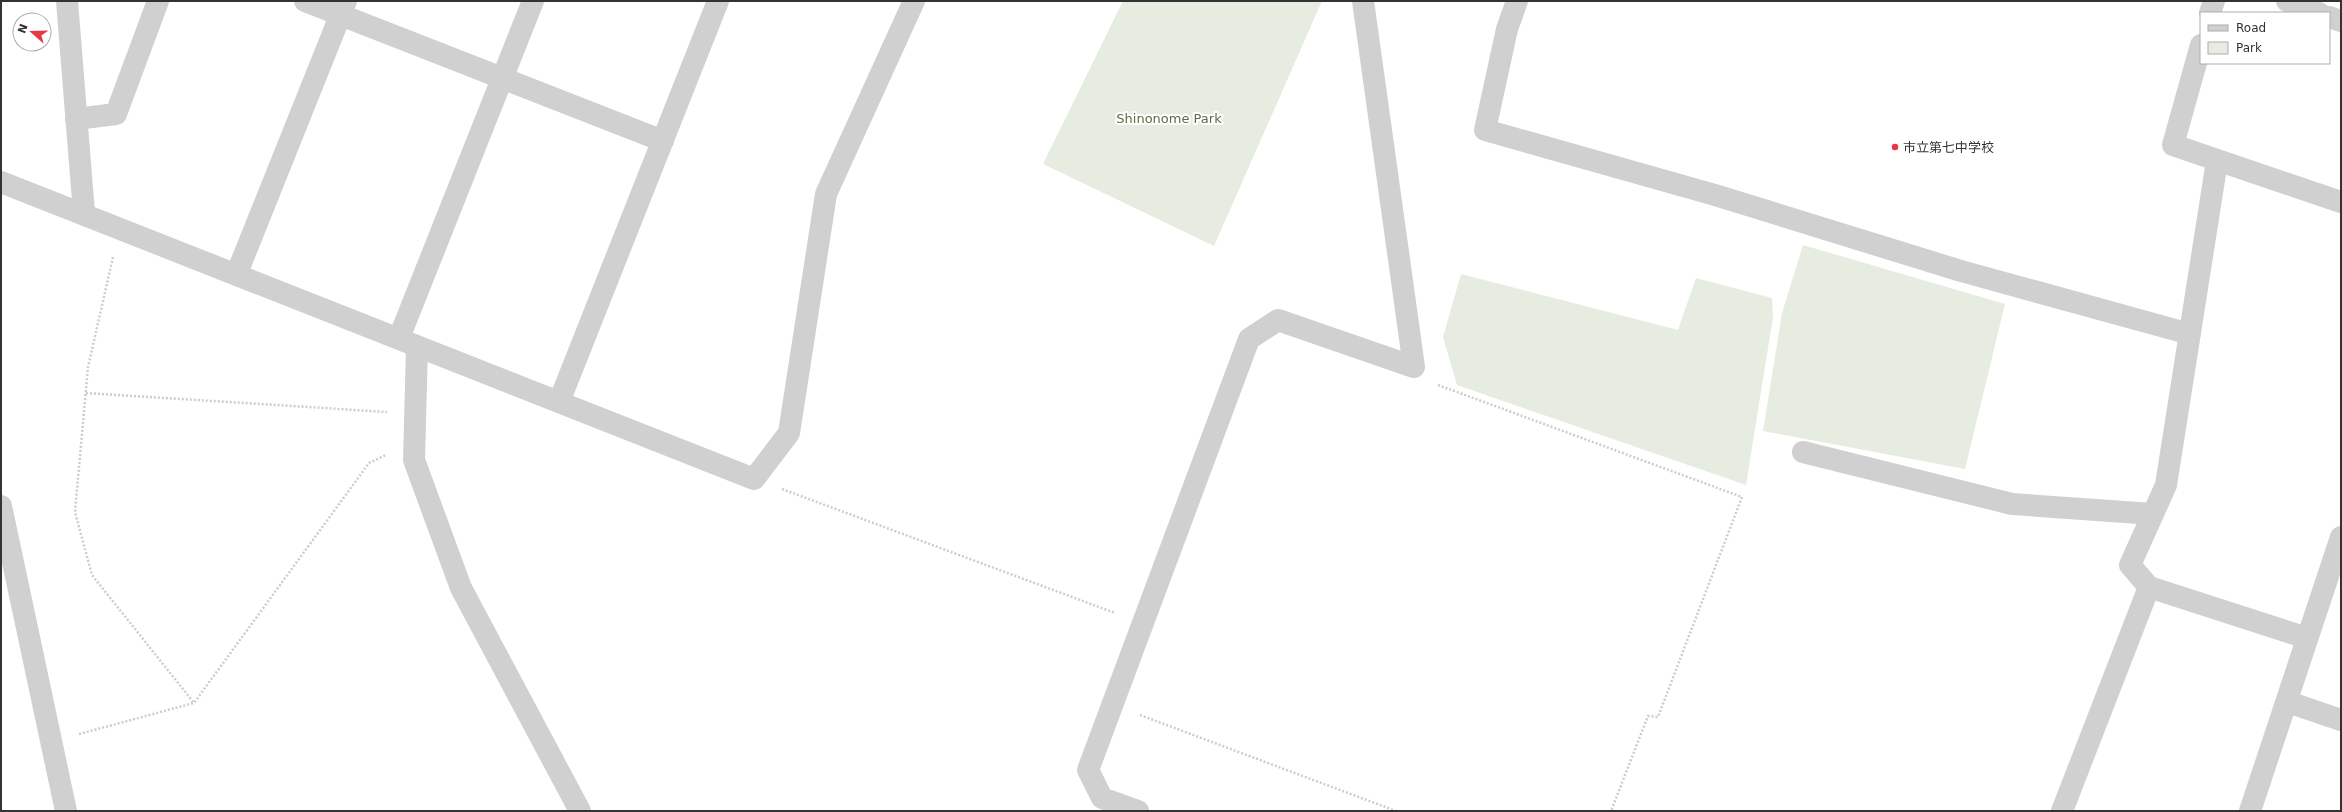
<svg xmlns="http://www.w3.org/2000/svg" width="2342" height="812" viewBox="0 0 2342 812" font-family="'DejaVu Sans','Noto Sans JP',sans-serif">
	<rect width="100%" height="100%" fill="#fff"/>
	<!-- green -->
	<path fill="#e6ecdf" d="M1123,1H1322L1214,246L1043,164Z
		M1803,245L2005,304L1965,469L1763,431L1782,313Z
		M1461,274L1678,330L1696,278L1772,298L1773,317L1746,485L1457,385L1443,337Z"/>
	<g fill="none" stroke-linecap="round" stroke-linejoin="round">
		<!-- path -->
		<path stroke="#cdcdcd" stroke-width="2.5" stroke-dasharray="2 2" stroke-linecap="butt" d="M113,257L88,367L75,512L92,575L194,703
			M1438,385L1742,497L1658,717L1648,716L1611,811
			M86,393L387,412
			M782,489L1115,613
			M1140,715L1396,811
			M79,734L194,703L369,463L386,455"/>
		<!-- minor -->
		<path stroke="#d0d0d0" stroke-width="22" d="M67,1L84,213
			M305,1L663,141
			M1517,1L1507,29L1485,130L1715,195L1961,271L2190,334
			M2287,1L2319,13
			M2210,13L2214,1
			M2329,17L2341,21
			M2201,45L2173,145L2341,202
			M76,119L116,114L158,1
			M1,182L754,479L789,433L826,194L914,1
			M237,273L346,1
			M399,338L533,1
			M417,347L414,460L461,588L580,811
			M559,402L718,1
			M1803,452L2012,504L2153,514
			M1,506L66,811
			M2149,587L2130,565L2166,485L2217,161
			M2288,702L2341,720
			M1138,811L1102,798L1088,770L1249,339L1278,320L1414,367L1363,1
			M2062,811L2149,587L2307,638
			M2250,811L2341,537"/>
	</g>
	<!-- markers -->
	<circle fill="#e63946" stroke="#fff" stroke-width="1.5" cx="1895" cy="147" r="4"/>
	<g text-anchor="middle" dominant-baseline="central" stroke-width="4" stroke-linejoin="round" paint-order="stroke">
		<!-- park labels -->
		<g font-size="13" fill="#56703f" stroke="#fff">
			<text x="1169" y="118">Shinonome Park</text>
		</g>
		<!-- poi labels -->
		<g font-size="13" fill="#333" stroke="#fff" text-anchor="start">
			<text x="1903" y="147">市立第七中学校</text>
		</g>
	</g>
	<!-- border -->
	<rect width="2342" height="812" fill="none" stroke="#333333" stroke-width="4"/>
	<!-- legend -->
	<rect x="2200" y="12" width="130" height="52" fill="#ffffff" stroke="#adadad"/>
	<rect x="2208" y="25" width="20" height="6" fill="#d0d0d0" stroke="#adadad"/>
	<text x="2236" y="32" font-size="12" fill="#333333">Road</text>
	<rect x="2208" y="42" width="20" height="12" fill="#e6ecdf" stroke="#adadad"/>
	<text x="2236" y="52" font-size="12" fill="#333333">Park</text>
	<!-- north arrow -->
	<g transform="translate(32 32) rotate(290)"><circle r="19" fill="#ffffff" stroke="#adadad"/>
	<path d="M0-3L7 15L0 10L-7 15Z" fill="#e63946"/>
	<text y="-6" font-size="11" font-weight="bold" text-anchor="middle" fill="#333333">N</text>
	</g>
</svg>
